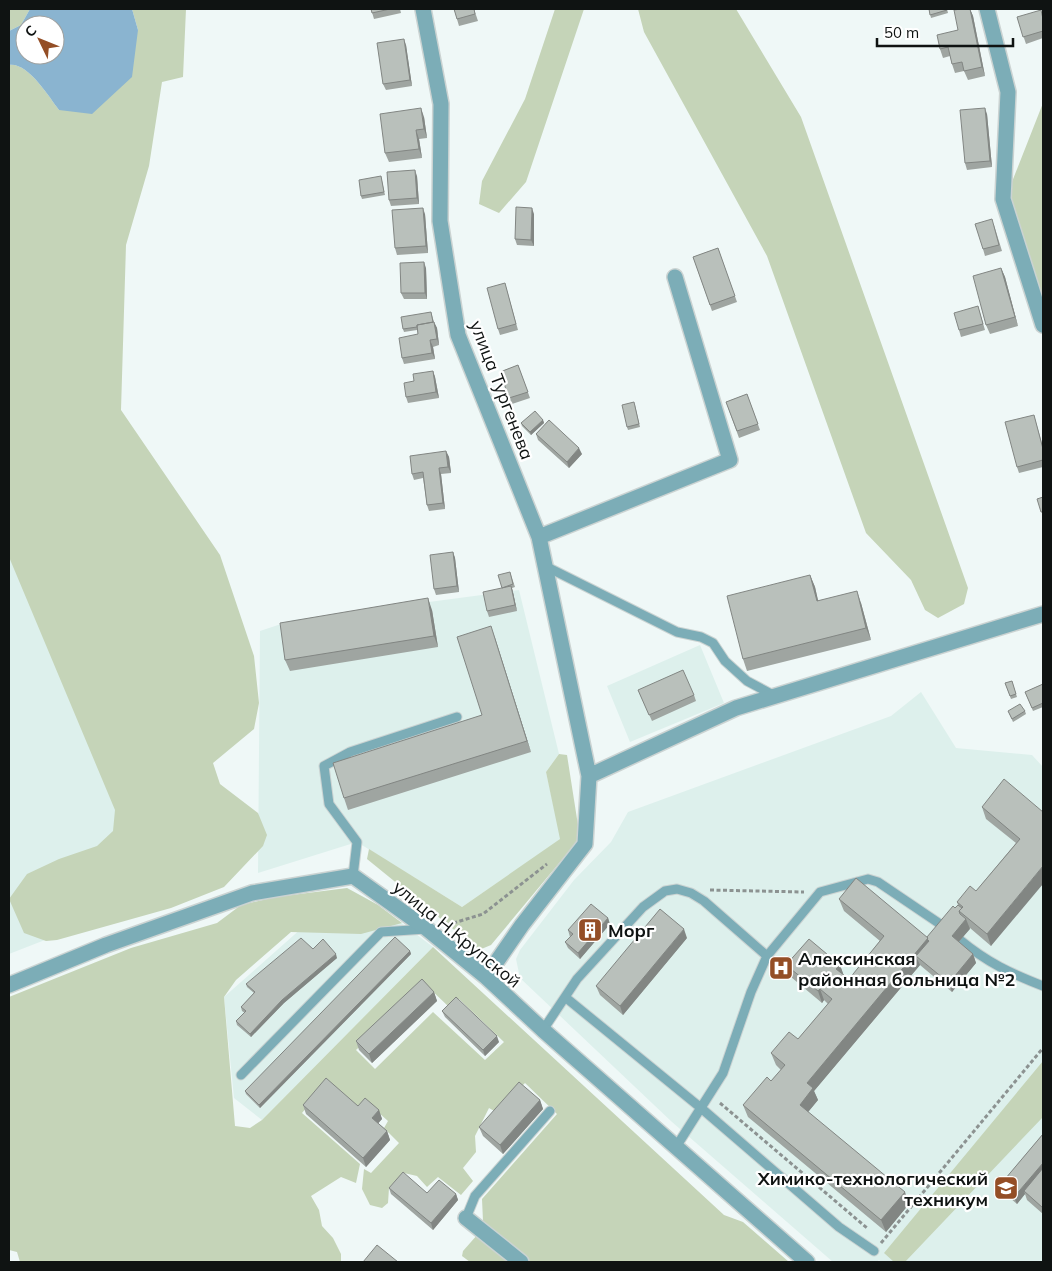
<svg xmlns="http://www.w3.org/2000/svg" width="1052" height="1271" viewBox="0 0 1052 1271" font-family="Mulish,sans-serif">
	<rect width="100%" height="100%" fill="#eff8f7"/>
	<!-- built -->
	<path fill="#ddf0ec" d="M9,477L163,894L9,954Z
		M519,590L559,754L546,772L561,839L462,907L357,842L258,873L260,631L293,620Z
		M700,645L724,703L630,742L607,686Z
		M921,692L956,748L1032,755L1043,767V1262H881L879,1260L877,1262H833L672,1122L520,978L516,959L520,950L574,880L611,842L628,812L891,716Z
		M347,888L378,905L433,947L262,1120L234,1098L224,997Z"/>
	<!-- green -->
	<path fill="#c5d4b8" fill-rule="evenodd" d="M9,9H30L21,25L9,31Z
		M132,9H186L183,77L162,82L149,166L126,245L121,410L220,555L254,656L259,703L254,729L213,763L220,784L258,813L267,835L263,846L224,887L171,908L57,940L46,941L24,933L9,899L27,874L59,859L97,846L113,831L115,810L9,557V65C28,62 49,97 59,110L138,30Z
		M555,9H584L526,182L499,213L479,204L482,181L525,99Z
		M638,9H736L801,117L968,588L964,604L938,618L925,610L911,580L866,533L767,256L644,32Z
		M1043,103V326L1008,192Z
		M559,754L567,755L580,838L491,945L479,950L367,859L369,849L462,907L560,839L546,772Z
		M347,888L378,905L402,923L361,934L291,932L236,980L224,997L235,1126L250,1128L262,1120L433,947L724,1215L743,1222L789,1262H527L483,1221L482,1199L557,1114L525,1083L496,1112L489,1108L475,1136L476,1152L463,1168L473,1181L461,1195L438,1177L427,1187L417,1176L404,1173L389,1188L388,1203L382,1208L370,1205L362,1189L364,1169L371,1173L399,1143L384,1128L388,1121L369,1104L362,1110L328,1082L302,1113L360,1164L356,1183L341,1177L311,1196L319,1210L322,1226L333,1238L341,1254V1262H20L17,1252L9,1250V997L131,948L217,923L241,905L276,897ZM425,984L449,1007L459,999L504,1042L485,1060L433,1012L375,1069L356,1050Z
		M1043,1061V1117L905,1262H894L884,1253Z
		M478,1234L513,1262H470L462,1256L463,1251Z"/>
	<!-- water -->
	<path fill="#8ab4d0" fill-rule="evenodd" d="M30,9H132L138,30L132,77L92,114L59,110C49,97 28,62 9,65V31L21,25ZM25,25H55V55H25Z"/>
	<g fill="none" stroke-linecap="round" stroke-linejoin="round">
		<defs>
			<path id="lane" d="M545,566L677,632L701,637L713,643L725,661L747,681L775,696
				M353,876L357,842L329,804L324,766L350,752L457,717
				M960,940C988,963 1010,973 1043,986
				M565,997L701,1108L839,1227L874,1251
				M543,1030L577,979L643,907L665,891L677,889L691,893L704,901L767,956
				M241,1075L381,932L426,929
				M676,1147L723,1073L751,992L767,956L820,892L868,879L878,882L946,928
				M466,1218L475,1196L550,1111"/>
			<path id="street" d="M423,9L441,104L440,221L458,335L539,537L589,776
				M987,9L1008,92L1003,199L1043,325
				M539,537L730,460L675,277
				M486,977L522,925L585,844L589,776L736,708L1043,614
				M9,985L106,945L252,893L353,876L427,929L486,977L543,1030L807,1262
				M466,1218L521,1262"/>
		</defs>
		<!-- lane casing -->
		<use href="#lane" stroke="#cbd3d2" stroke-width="11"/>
		<!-- street casing -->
		<use href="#street" stroke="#cbd3d2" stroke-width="18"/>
		<!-- path -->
		<path stroke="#8c9291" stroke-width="3" stroke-dasharray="4 2.5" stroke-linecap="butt" d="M710,890L804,892
			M447,925L483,914L547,864
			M720,1103L867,1228
			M881,1243L1043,1048"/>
		<!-- lane -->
		<use href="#lane" stroke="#7cadb7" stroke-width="9"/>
		<!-- street -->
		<use href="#street" stroke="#7cadb7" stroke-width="15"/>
	</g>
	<!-- wall -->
	<path fill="#9fa5a1" d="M371,9H400L401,13L374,19Z
		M454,9H474L478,21L459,26Z
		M929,9H947L948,13L931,18Z
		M970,9L973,16L985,76L968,80L964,71L955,73L952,64L950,56L943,58L940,49L958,30Z
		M1017,17H1043V38L1026,44Z
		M406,45L412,86L386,90L383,84Z
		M987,114L992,167L967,170L965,163Z
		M424,117L427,138L419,139L422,158L389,162L385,153Z
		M381,176L385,195L362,199L361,196Z
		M417,176L419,204L391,206L389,200Z
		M425,214L428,253L397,255L395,248Z
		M534,214V246L517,245L515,239Z
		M994,225L1002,251L985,256L983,249Z
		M718,248L737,302L712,311L693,257Z
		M426,268L427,299H404L401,293Z
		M1001,268L1005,277L1018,326L990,334L986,325Z
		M505,283L518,330L500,335L498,329Z
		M978,306L985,330L961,337L959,330Z
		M431,312L434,322L437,328L439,345L433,347L435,359L404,364L402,358L418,334L417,330L404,332L403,329Z
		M518,365L530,398L512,404L500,372Z
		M433,371L435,377L439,398L408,403L406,397L414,381Z
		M747,394L760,430L739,438L726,402Z
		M635,405L640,427L628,430L627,427Z
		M1034,415L1043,447V467L1019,473L1017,467Z
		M543,420L544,423L531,435L522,426L521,423Z
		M536,434L582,454L569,468L538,440Z
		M446,451L449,457L451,473L441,474L445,509L429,511L427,505L423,478L414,480L412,474Z
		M453,552L455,558L459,592L436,595L434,589Z
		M510,572L515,587L512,588L517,611L489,617L487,611L502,588Z
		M810,575L815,587L818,601L861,603L871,640L747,671L743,659Z
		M432,610L438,647L290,671L285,660Z
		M495,638L531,752L348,810L344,798L482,715Z
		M1012,681L1017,697L1011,699L1005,683Z
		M1043,684V707L1033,711L1025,692Z
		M638,690L694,695L696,701L652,721Z
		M1008,711H1025L1026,714L1013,722Z
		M982,807L1043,812L991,946L970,928L959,942L973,954L976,963L952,992L920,965L814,1091L818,1100L808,1112L909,1204L886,1232L748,1117L743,1105L771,1081L781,1070L776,1065L771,1053L798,1039L828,1004L824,1000L822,1003L791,977L786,965H840L843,974L849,979L880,941L844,911L839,899L927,937L958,905L957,902L976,891L1016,843L986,819Z
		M608,918L610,924L580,959L568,948L565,942L570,937L568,930Z
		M687,938L623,1015L600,995L596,986Z
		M313,949L337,958L284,1003L251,1037L237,1025L236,1021L245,1013L242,1011L241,1007L254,993L247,987L246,984Z
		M410,951L411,954L260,1108L246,1094L245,1091Z
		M434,992L437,1001L372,1063L359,1050L356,1041Z
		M442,1011L499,1042L485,1056L445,1017Z
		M540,1100L543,1109L503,1154L483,1136L479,1127Z
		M303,1105L358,1106L379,1110L382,1119L378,1123L387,1131L390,1140L366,1167L306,1114Z
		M1043,1129V1214L1027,1200L1025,1194L1017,1204L1002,1191L1000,1185L1043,1134L1042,1131Z
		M389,1188L427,1193L456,1194L458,1200L433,1230L391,1194Z"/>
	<!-- shaded-wall -->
	<path fill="#828683" d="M970,9L973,16L985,76L982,67Z
		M404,39L406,45L412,86L410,80Z
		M421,108L424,117L427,138L424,129Z
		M985,108L987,114L992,167L990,161Z
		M416,130L419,139L422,158L419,149Z
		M415,170L417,176L419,204L417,198Z
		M423,208L425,214L428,253L426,246Z
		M532,208L534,214V246L531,240Z
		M424,262L426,268L427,299L425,293Z
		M1001,268L1005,277L1018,326L1015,317Z
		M434,322L437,328L439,345L437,339Z
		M430,340L433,347L435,359L432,353Z
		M433,371L435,377L439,398L436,392Z
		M543,420L544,423L531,435L530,432Z
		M579,448L582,454L569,468L567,462Z
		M446,451L449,457L451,473L448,467Z
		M439,468L441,474L445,509L443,503Z
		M453,552L455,558L459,592L457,586Z
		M810,575L815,587L821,613L817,601Z
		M511,586L513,592L517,611L515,605Z
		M857,591L861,603L871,640L866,628Z
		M428,598L432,610L438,647L434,636Z
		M491,626L495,638L531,752L527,741Z
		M1043,866V884L991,946L987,934Z
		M608,918L610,924L580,959L578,953Z
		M966,919L970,929L955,946L952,936Z
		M684,929L687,938L623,1015L620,1006Z
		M928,938L932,950L916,956L920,965L814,1091L818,1100L804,1117L800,1105L807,1083Z
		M410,951L411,954L260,1108L259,1105Z
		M336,954L337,958L284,1003L251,1037L250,1034L282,1000Z
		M973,954L976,963L952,992L949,983Z
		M840,965L844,976L836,969Z
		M820,989L824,1000L822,1003L818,991Z
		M434,992L437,1001L372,1063L369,1054Z
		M497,1036L499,1042L485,1056L483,1050Z
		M540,1100L543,1109L503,1154L500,1145Z
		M379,1110L382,1119L375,1127L372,1118Z
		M387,1131L390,1140L366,1167L363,1158Z
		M1043,1163V1172L1024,1191L1025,1194L1017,1204L1014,1197Z
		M905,1192L909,1204L886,1232L881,1220Z
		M456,1194L458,1200L433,1230L431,1223Z"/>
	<!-- building -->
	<path fill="#b9c0bb" stroke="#828683" d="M371,9H390L372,13Z
		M454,9H474L475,14L457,19Z
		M929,9H947V10L930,15Z
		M961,9H970L982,67L964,71L962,62L952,64L948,47L940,49L937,35L958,30L954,10Z
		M1041,10L1043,19V31L1023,37L1017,17Z
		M404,39L410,80L383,84L377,43Z
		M421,108L424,129L416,130L419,149L385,153L380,114Z
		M985,108L990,161L965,163L960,110Z
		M415,170L417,198L389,200L387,172Z
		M381,176L384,192L361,196L359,180Z
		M516,207L532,208L531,240L515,239Z
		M423,208L426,246L395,248L392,210Z
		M992,219L999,245L983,249L975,224Z
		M718,248L735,296L710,305L693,257Z
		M424,262L425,293H401L400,263Z
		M1001,268L1015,317L986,325L973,276Z
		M505,283L516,324L498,329L487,288Z
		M978,306L983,324L959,330L954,313Z
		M431,312L433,322L417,325V327L403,329L401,317Z
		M434,322L437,339L430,340L432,353L402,358L399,338L418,334L417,325Z
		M518,365L528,392L509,398L500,372Z
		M433,371L436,392L406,397L404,383L414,381L413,374Z
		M747,394L758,424L737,431L726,402Z
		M634,402L639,424L627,427L622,405Z
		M535,411L543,420L530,432L521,423Z
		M1034,415L1043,449V460L1017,467L1005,422Z
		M549,420L579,448L567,462L536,434Z
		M446,451L448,467L439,468L443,503L427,505L423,472L412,474L410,456Z
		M1043,497V512H1041L1037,499Z
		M453,552L457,586L434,589L430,555Z
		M510,572L513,584L502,588L498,575Z
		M810,575L817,601L857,591L866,628L743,659L727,596Z
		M511,586L515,605L487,611L483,592Z
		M428,598L434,636L285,660L280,623Z
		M491,626L527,741L344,798L333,763L482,715L457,637Z
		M683,670L694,695L649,715L638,690Z
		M1012,681L1016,694L1010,696L1005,683Z
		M1043,684V703L1032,708L1025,692Z
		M1020,704L1025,711L1012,719L1008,711Z
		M1004,779L1043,812V866L987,934L959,911L963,907L957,902L970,886L976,891L1020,839L982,807Z
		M856,878L928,938L807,1083L813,1088L800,1105L905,1192L881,1220L743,1105L767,1077L771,1081L785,1065L771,1053L789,1032L798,1039L832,999L820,989L818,991L786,965L809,939L840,965L836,969L849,979L884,936L839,899Z
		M591,904L608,918L578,953L565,942L573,934L568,930Z
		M958,905L962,908L959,911L960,914L966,919L952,936L973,954L949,983L916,956L929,941L927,939L928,938L927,937L953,906L955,908Z
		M660,909L684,929L620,1006L596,986Z
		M395,937L410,951L259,1105L245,1091Z
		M301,938L313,949L323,939L336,954L282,1000L250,1034L236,1021L246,1011L241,1007L255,992L246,984Z
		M422,979L434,992L369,1054L356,1041Z
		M456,997L497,1036L483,1050L442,1011Z
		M326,1078L358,1106L365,1098L379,1110L372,1118L387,1131L363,1158L303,1105Z
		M519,1082L540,1100L500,1145L479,1127Z
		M1043,1134V1163L1014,1197L1000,1185Z
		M1043,1168V1208L1024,1191Z
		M403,1172L427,1193L439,1180L456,1194L431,1223L389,1188Z
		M377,1245L398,1262H363Z"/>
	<!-- icons -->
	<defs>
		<symbol id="building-square" viewBox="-11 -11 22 22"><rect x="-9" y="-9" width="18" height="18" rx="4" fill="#944e26" stroke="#fff"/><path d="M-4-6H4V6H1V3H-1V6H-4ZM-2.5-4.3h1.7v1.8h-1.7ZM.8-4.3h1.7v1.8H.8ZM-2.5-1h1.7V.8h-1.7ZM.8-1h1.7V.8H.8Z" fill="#fff"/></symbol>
		<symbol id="hospital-square" viewBox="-11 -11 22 22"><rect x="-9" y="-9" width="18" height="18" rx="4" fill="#944e26" stroke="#fff"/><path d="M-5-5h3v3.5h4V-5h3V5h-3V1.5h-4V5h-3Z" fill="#fff"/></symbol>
		<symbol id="university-square" viewBox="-11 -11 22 22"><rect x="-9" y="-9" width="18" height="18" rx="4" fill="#944e26" stroke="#fff"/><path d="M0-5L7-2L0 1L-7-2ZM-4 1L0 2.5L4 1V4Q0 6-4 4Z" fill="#fff"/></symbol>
	</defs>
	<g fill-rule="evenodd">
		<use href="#building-square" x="576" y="916" width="28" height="28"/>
		<use href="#hospital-square" x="767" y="954" width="28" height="28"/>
		<use href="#university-square" x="992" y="1174" width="28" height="28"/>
	</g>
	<g text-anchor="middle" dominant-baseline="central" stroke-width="4.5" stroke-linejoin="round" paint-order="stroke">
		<!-- street labels -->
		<g font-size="18" fill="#0f1312" stroke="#fff">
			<text transform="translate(502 390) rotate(69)">улица Тургенева</text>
			<text transform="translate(457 934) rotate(39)">улица Н.Крупской</text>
		</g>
		<!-- poi labels -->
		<g font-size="18" font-weight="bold" fill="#0f1312" stroke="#fff" text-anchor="start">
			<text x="608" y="930">Морг</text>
			<text x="798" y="958">Алексинская<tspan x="798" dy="21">районная больница №2</tspan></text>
			<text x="988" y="1178" text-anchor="end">Химико-технологический<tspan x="988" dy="21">техникум</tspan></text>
		</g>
	</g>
	<!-- border -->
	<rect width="1052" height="1271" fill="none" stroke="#0f1312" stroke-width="20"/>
	<!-- north arrow -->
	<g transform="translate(40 40) rotate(313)"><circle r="24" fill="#ffffff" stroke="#9fa1a0"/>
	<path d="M0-4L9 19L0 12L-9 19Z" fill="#944e26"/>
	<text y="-8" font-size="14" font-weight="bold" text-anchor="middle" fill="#0f1312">С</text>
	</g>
	<!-- scale -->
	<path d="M877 38v8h136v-8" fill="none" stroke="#0f1312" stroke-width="2.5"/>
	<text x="884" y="38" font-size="15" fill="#0f1312" stroke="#ffffff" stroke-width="4" paint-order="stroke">50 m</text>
</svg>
